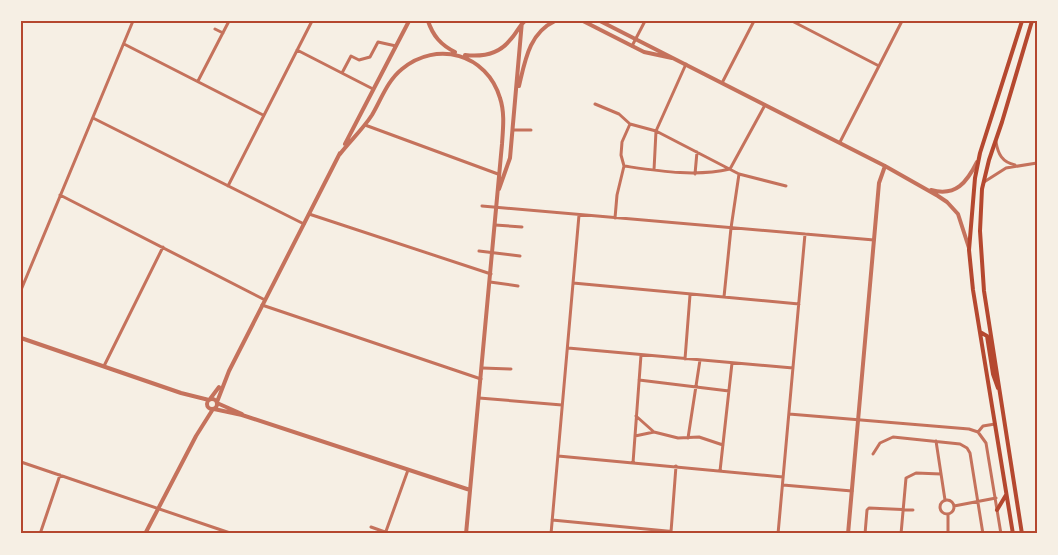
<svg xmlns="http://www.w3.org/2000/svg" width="1058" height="555" viewBox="0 0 1058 555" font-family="Montserrat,sans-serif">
	<rect width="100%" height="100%" fill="#f6efe4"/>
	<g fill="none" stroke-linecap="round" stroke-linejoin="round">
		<!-- minor -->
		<path stroke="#c5725c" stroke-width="3" d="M792,21L879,66
			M215,29L223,33
			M124,44L263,115
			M632,46L645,21
			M297,50L373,89
			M342,73L351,56L359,60L370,57L378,42L396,46
			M198,81L229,21
			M722,83L754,21
			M595,104L619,114L630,124L656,131L739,174L786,186
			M93,118L304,224
			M365,125L498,174
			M513,130H531
			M840,142L902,21
			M996,142C998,154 1002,162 1015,165
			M624,166C659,171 695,177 730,169L765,105
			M654,170L656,131L686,64
			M695,174L697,152
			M984,182L1006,168L1037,163
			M228,186L312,21
			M60,195L265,300
			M482,206L874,240
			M309,214L491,274
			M615,218L617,195L624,166L621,155L622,142L630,124
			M495,225L522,227
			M479,251L520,256
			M490,282L518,286
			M573,283L799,304
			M21,290L133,21
			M724,297L731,228L739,174
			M262,305L481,379
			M568,348L793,368
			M685,359L690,295
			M104,366L163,247
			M482,368L511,369
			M639,380L729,391
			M479,398L562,405
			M789,414L969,429L978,432L986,443L1001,534
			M636,416L654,432
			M978,432L983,426L995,424
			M635,436L654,432L678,438L699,437L723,445
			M688,438L700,360
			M936,441L945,500
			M873,454L880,443L893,437L960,444L967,448L970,453L983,534
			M558,456L783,477
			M21,462L233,534
			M633,463L641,355
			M720,471L732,363
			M783,485L852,491
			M940 507a7 7 0 1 1 14 0a7 7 0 1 1-14 0Z
			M954,506L996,498
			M552,520L698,534
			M371,527L385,532
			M671,532L676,466
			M40,534L60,475
			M385,534L408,470
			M551,534L579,215
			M778,534L805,234
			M865,534L867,510L869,508L913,510
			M901,534L906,478L916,473L941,474
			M948,534V514"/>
		<!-- tertiary -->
		<path stroke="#c5725c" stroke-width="4" d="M428,21C433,36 441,45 455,52
			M583,21L644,52L672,58
			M600,21L885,166L938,196L947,202L958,214L969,248
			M465,55C482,57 499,54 510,40C516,34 519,26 525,21
			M519,86C525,61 529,33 555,21
			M345,144L409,21
			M340,154C350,141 363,129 372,115C381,100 387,81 402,69C437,40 487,54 500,98C505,113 503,129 502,144L466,534
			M499,189L510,158L522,21
			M931,190C956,197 967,182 977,162
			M21,338L181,393L209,400
			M207 404a5 5 0 1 1 10 0a5 5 0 1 1-10 0Z
			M210,399L219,387
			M217,402L229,371L340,153
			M217,403L242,414
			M214,409L242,415L470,490
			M145,534L196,436L213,409
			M848,534L879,183L885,166"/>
		<!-- secondary -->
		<path stroke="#b5482f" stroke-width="4" d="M980,332L987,336L993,374L998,388
			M997,510L1006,495
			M1013,534L973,290L969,250L975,178L980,153L1022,21
			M1022,534L984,291L980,231L982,189L989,160L1002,122L1032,21"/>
	</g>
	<!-- border -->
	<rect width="1058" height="555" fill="none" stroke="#f6efe4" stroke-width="45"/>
	<rect x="22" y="22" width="1014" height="510" fill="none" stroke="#b5482f" stroke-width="2"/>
</svg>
